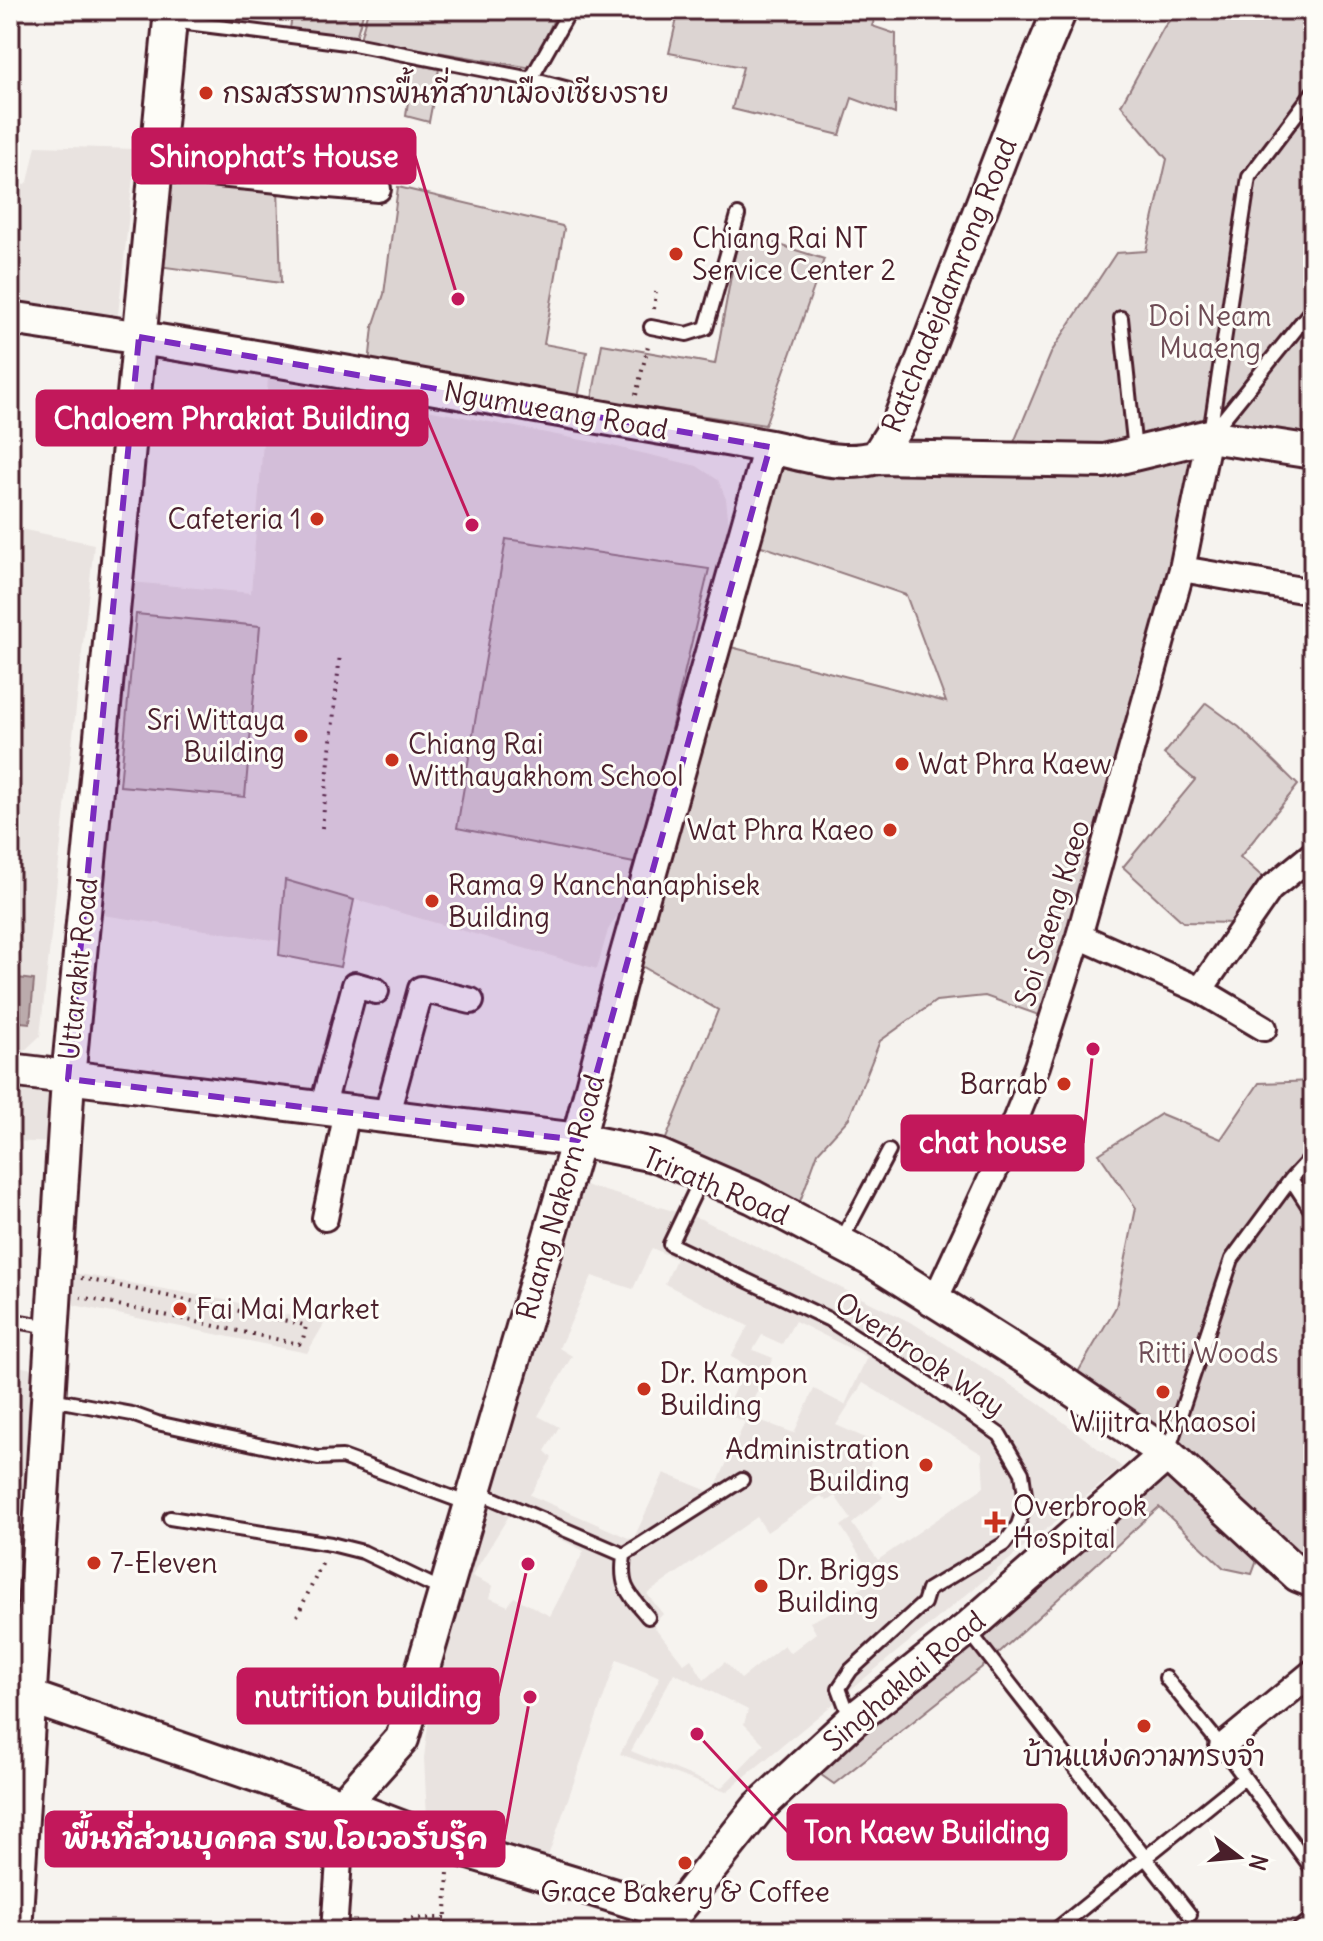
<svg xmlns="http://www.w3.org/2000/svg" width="1323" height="1941" viewBox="0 0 1323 1941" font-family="Delius,'Playpen Sans Thai',sans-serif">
	<rect width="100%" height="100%" fill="#f6f3ef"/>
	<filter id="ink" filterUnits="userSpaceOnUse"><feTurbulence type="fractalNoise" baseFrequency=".0125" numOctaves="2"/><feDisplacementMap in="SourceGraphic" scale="16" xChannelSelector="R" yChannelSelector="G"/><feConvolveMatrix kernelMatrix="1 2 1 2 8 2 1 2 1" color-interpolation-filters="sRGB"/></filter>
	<g filter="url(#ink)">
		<!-- built -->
		<path fill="#e9e3e0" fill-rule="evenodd" d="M36,146L136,149L117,324L10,308V192L28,182Z
			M268,379L608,445L697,466L718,480L726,499L729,525L634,889L608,930L597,969L286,880L280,941L102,915L131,582L251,593Z
			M10,527L94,544L40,1036L22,1053L10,1051Z
			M10,1079L62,1087L57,1143L10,1141Z
			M584,1185L701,1219L914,1324L1036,1401L1122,1467L726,1792L620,1754L660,1677L617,1659L548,1856L427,1818L424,1758L432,1689L461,1585L494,1490ZM652,1248L676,1259L665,1284L748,1326L731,1357L746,1365L724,1413L745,1422L713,1493L664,1473L633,1540L530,1495L552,1458L545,1451L559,1427L538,1416L572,1356L559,1348L592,1276L633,1289ZM795,1321L867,1357L845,1405L814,1389L794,1433L746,1415L773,1358L753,1350L762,1335L782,1344ZM863,1383L982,1454L984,1487L878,1560L852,1524L883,1497L865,1476L879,1444L836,1425ZM821,1496L827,1501L835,1496L851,1519L841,1526L874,1578L831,1612L810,1622L816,1633L790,1653L784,1645L741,1679L725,1662L704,1680L691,1659L684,1664L653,1625L663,1614L647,1594L757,1517L767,1532ZM510,1514L584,1551L550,1616L514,1597L508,1606L490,1598L493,1586L472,1576ZM674,1673L748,1710L744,1724L764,1744L721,1788L631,1751Z
			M74,1273L231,1301L324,1324L307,1353L74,1305Z
			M10,1365L41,1370L26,1465L10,1667Z"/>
		<!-- green -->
		<path fill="#dcd4d2" stroke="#937a7e" stroke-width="2" d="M293,10H364L354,44L289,35Z
			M368,10H558L532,68L360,39Z
			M679,10H878L872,26L896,34L895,114L852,98L840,135L732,109L743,67L669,53Z
			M1178,10H1313V447L1208,439L1047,1018L985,996L936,1001L880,1041L849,1118L818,1152L794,1218L659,1156L718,1010L626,957L715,643L946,702L906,595L744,540L770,447L1007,459L1052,351L1116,253L1146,251L1167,159L1121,105L1164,27Z
			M413,64L439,69L429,122L406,116Z
			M163,174L278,188L281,283L151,265Z
			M398,187L562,226L564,229L544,344L587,352L577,403L368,373L373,327L384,294Z
			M739,232L824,259L765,425L592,399L602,344L715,364Z
			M506,539L709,569L639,864L457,828Z
			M136,614L260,626L245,797L120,786Z
			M1206,703L1239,727L1298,785L1240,857L1266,880L1236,923L1183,922L1123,867L1195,780L1164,754Z
			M285,880L354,900L340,967L279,955Z
			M1313,1081V1581L1263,1544L1252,1574L1224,1568L1159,1507L991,1660L834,1784L814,1770L1166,1454L1074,1379L1116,1307L1136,1208L1099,1154L1161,1114L1221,1139L1259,1083Z"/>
		<!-- water -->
		<path fill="#bbabac" stroke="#8e7378" stroke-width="2" d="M10,977L34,980L30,1023L10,1021Z"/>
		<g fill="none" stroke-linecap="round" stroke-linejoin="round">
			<defs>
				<path id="lane" d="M171,21L354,44L531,79L570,10
					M531,79L569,89
					M1121,318L1135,451
					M651,327L687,334L706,328L738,215
					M1210,433L1249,177L1313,92
					M1212,433L1313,308
					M1313,1155L1291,1179L1313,1213
					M702,1177L670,1244L828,1319L917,1376L1000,1435L1022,1473L1026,1502L1018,1525L1004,1544L928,1590L924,1603L851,1670L839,1688L850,1718
					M840,1243L889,1151
					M10,1320L50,1327
					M51,1399L132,1414L157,1423L318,1458L342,1457L469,1504
					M1167,1454L1232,1259L1291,1179
					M478,1492L624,1555L742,1480
					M170,1518L331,1544L363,1552L442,1590
					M624,1555C620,1587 627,1592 648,1617
					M969,1631L1190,1915
					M1166,1678L1222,1747L1313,1870
					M1058,1928L1244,1778
					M1297,1931L1313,1917"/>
				<path id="street" d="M155,168C230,174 303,184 378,189
					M1182,569L1313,592
					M1079,936L1200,990L1264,1028
					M1200,990L1270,889L1313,854
					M322,1109L355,985L376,991
					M386,1117L421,989L471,1001
					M325,1218L347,1112
					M935,1300L996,1168L1037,1066L1079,936L1182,569L1209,436
					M1222,1747L1313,1672
					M334,1931L343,1805"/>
				<path id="secondary" d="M10,318C228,350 445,390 662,428C698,434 734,440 770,447C806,454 840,468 877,457L1104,461L1209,436L1313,452
					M877,457L899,422L1025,93L1060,10
					M10,1070L578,1140L659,1156L753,1197L868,1258L1034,1363L1167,1454L1298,1575L1313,1581
					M30,1697L343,1805L450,1846L674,1914
					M343,1805L402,1739L578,1140L626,957L770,447
					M15,1931L68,1079L171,10
					M670,1931L674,1914L758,1808L852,1721L967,1629L1167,1454"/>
			</defs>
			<!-- lane casing -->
			<use href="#lane" stroke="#4a1f2b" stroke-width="18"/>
			<!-- street casing -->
			<use href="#street" stroke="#4a1f2b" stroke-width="30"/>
			<!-- secondary casing -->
			<use href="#secondary" stroke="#4a1f2b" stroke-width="38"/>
			<!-- path -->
			<path stroke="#4a1f2b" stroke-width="4" stroke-dasharray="2 6" stroke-linecap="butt" d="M654,309L656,292
				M636,395L649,342
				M322,828L340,654
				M81,1278L297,1323L306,1326L303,1339L299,1344L81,1297
				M297,1616L324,1560
				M392,1931L407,1918H445
				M445,1931L448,1872"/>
			<!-- lane -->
			<use href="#lane" stroke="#fdfcf7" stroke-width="12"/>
			<!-- street -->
			<use href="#street" stroke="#fdfcf7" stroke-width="24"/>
			<!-- secondary -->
			<use href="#secondary" stroke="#fdfcf7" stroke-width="32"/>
		</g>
	</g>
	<!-- marked area -->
	<path fill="#7b2cbf" fill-opacity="0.2" stroke="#7b2cbf" stroke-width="6" stroke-dasharray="16 10" stroke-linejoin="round" d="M139,337L770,447L578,1140L68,1079Z"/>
	<!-- markers -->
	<g fill="#c8321e" stroke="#fdfcf7" stroke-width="3">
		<circle cx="206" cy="93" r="8"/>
		<circle cx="676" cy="254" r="8"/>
		<circle cx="317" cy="519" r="8"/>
		<circle cx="301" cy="736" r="8"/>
		<circle cx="392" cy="760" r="8"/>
		<circle cx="902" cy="764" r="8"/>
		<circle cx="890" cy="830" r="8"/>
		<circle cx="432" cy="901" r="8"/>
		<circle cx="1064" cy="1084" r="8"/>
		<circle cx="180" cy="1309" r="8"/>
		<circle cx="644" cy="1389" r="8"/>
		<circle cx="1163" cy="1392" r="8"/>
		<circle cx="926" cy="1465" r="8"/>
		<path d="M991 1510h8v8h8v8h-8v8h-8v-8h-8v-8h8z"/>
		<circle cx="94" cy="1563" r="8"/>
		<circle cx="761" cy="1586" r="8"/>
		<circle cx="1144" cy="1726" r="8"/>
		<circle cx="685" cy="1863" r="8"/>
	</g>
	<g text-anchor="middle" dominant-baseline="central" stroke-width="6" stroke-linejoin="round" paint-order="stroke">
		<!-- poi labels -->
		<g font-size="28" fill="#4a1f2b" stroke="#fdfcf7" text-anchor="start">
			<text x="222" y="93">กรมสรรพากรพื้นที่สาขาเมืองเชียงราย</text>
			<text x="692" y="238">Chiang Rai NT<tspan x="692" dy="32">Service Center 2</tspan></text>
			<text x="301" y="519" text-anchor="end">Cafeteria 1</text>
			<text x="285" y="720" text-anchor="end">Sri Wittaya<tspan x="285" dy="32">Building</tspan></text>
			<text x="408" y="744">Chiang Rai<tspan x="408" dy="32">Witthayakhom School</tspan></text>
			<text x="918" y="764">Wat Phra Kaew</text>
			<text x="874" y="830" text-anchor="end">Wat Phra Kaeo</text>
			<text x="448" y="885">Rama 9 Kanchanaphisek<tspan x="448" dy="32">Building</tspan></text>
			<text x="1048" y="1084" text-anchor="end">Barrab</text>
			<text x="196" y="1309">Fai Mai Market</text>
			<text x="660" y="1373">Dr. Kampon<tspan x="660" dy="32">Building</tspan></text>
			<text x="1163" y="1422" text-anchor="middle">Wijitra Khaosoi</text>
			<text x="910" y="1449" text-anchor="end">Administration<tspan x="910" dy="32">Building</tspan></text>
			<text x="1013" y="1506">Overbrook<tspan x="1013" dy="32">Hospital</tspan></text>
			<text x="110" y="1563">7-Eleven</text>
			<text x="777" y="1570">Dr. Briggs<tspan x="777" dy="32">Building</tspan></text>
			<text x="1144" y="1756" text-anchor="middle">บ้านแห่งความทรงจำ</text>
			<text x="685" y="1892" text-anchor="middle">Grace Bakery &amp; Coffee</text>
		</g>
		<!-- street labels -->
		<g font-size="28" fill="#4a1f2b" stroke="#fdfcf7">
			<text transform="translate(949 285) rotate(-68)">Ratchadejdamrong Road</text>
			<text transform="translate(556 410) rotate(10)">Ngumueang Road</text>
			<text transform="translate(1052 913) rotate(-73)">Soi Saeng Kaeo</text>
			<text transform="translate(78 969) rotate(-84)">Uttarakit Road</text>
			<text transform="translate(716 1186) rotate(23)">Trirath Road</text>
			<text transform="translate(560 1197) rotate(-74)">Ruang Nakorn Road</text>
			<text transform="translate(920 1354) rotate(34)">Overbrook Way</text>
			<text transform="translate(904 1681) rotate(-40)">Singhaklai Road</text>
		</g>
		<!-- park labels -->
		<g font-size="28" fill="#6e4c55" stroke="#fdfcf7">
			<text x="1210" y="316">Doi Neam<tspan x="1210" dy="32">Muaeng</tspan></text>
			<text x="1208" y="1353">Ritti Woods</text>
		</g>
	</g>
	<!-- callouts -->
	<path fill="none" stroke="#c2185b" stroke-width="3" d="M458 299L415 156M472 525L427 418M1093 1049L1083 1143M528 1564L498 1696M697 1734L788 1832M530 1697L504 1839"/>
	<g fill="#c2185b" stroke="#fdfcf7" stroke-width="3">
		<circle cx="458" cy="299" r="8"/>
		<circle cx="472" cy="525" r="8"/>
		<circle cx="1093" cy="1049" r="8"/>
		<circle cx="528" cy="1564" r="8"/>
		<circle cx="697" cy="1734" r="8"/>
		<circle cx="530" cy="1697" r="8"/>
	</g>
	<g fill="#c2185b" stroke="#c2185b" stroke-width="3">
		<rect x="133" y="129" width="282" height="54" rx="8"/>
		<rect x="37" y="391" width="390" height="54" rx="8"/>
		<rect x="902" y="1116" width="181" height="54" rx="8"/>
		<rect x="238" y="1669" width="260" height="54" rx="8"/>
		<rect x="788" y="1805" width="278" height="54" rx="8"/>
		<rect x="46" y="1812" width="458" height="54" rx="8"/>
	</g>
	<g font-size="30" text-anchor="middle" font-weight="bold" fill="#fff">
		<text x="274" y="167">Shinophat’s House</text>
		<text x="232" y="429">Chaloem Phrakiat Building</text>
		<text x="993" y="1153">chat house</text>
		<text x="368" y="1707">nutrition building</text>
		<text x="927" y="1843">Ton Kaew Building</text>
		<text x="275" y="1849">พื้นที่ส่วนบุคคล รพ.โอเวอร์บรุ๊ค</text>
	</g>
	<!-- margin -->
	<rect width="1323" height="1941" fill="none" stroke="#fdfcf7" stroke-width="40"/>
	<rect x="20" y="20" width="1283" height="1901" fill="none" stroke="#4a1f2b" stroke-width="3" filter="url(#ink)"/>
	<!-- north arrow -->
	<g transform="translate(1239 1857) rotate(106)" stroke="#fdfcf7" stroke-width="6" paint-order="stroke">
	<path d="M0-6L14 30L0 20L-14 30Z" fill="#4a1f2b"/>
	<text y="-12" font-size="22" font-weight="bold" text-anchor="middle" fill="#4a1f2b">N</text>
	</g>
</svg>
